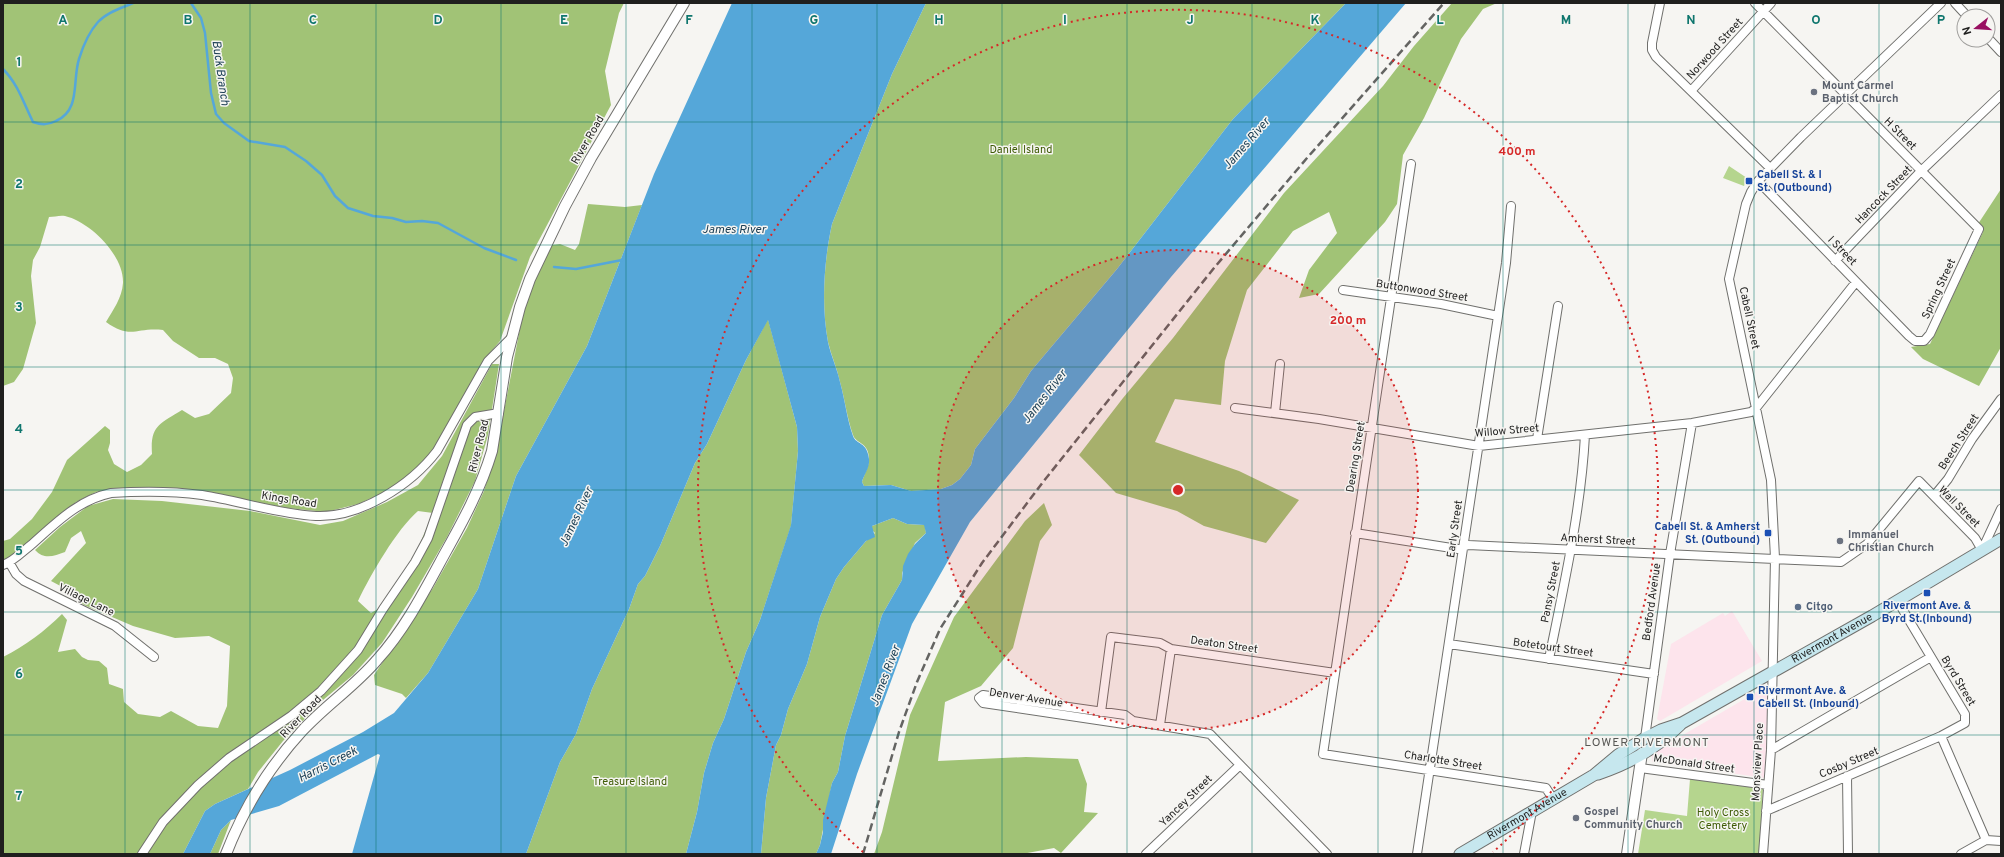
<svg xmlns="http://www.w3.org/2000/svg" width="2004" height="857" viewBox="0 0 2004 857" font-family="Overpass,sans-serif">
	<rect width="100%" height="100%" fill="#f6f5f2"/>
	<!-- commercial -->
	<path fill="#fde4ec" d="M1732,611L1762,661L1660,721L1657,719L1671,644L1723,613L1725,616Z
		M1767,686L1768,691L1765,778L1652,762V753Z"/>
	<!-- green -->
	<path fill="#b5d58e" d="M1729,166L1747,178L1744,186L1723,178Z
		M1690,779L1763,789L1759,854H1638L1645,810L1687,816Z"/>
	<!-- forest -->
	<path fill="#a1c376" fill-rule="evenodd" d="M3,3H624L619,13L605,71L611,105L530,257L500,341L485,359L434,449L415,471L390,489L376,496L358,504L326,512L287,508L200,491L111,489L96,492L76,502L13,555L3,561V541L10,539L32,519L52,492L67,460L105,426L110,430V443L108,450L114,464L127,472L141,465L152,454C150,425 160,424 182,410L195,418L209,414L231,393L233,378L228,364L215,358H199L173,341L163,330C136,327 131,340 106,322C113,310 122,298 123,283C124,255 90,222 65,216C60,215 54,217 49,217L40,247L33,260L31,276L36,323L23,369L14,382L3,386Z
		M926,3H1346L1233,119L1117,269L1031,371L1014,398L975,449L971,465L960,479L952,485L941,489L911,491L891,485L864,486L862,482C864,474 869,467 869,459C869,442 856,444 853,435C847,418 845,400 840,382C837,368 831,355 828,342C821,304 824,261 832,224L892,74Z
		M1452,3H1497L1483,9L1461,39L1424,118L1403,155L1397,204L1385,222L1319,294L1299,298L1309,270L1337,233L1329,212L1293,231L1247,290L1225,361L1221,405L1175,399L1155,442L1239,471L1299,500L1266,543L1204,526L1177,511L1116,493L1079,455L1123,398L1173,338L1284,193L1383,86L1414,46Z
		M2001,189V347L1979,386L1923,359L1911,347L1930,344L1983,232L1978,224Z
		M588,204L625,207L642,205L587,346L516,476L478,589L428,673L406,698L402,694L375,685L374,675L433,588L467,528L484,491L497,447L523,313L537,274L552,245L560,244L575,250L579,244Z
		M768,319L797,427L798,451L791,526L760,620L746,652L724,719L713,743L704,773L697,812L686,854H526L560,762L576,734L592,689L629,609L638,584L645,576L660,546L695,463L707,444L746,360Z
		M492,364H499L488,435L475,481L447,537L412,597L382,643L353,675L323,700L283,741L258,772L248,789L215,804L205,811L183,854H3V657C25,646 45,631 62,614L67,620L58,652L75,649L82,657L88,660L99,661L107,668L109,684L123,689L124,702L138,714L160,717L171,711L198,726L218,728L227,706L230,646L209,636L175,638L133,626L84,605L68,590L51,581L86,543L81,531L71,538L65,552C54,556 44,560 35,550L60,527L88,506L113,499L162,501L250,511L320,525L343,521L387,502L418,485L442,456ZM418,511L433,513L415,555L378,609L371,613L358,601C371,574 397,529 418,511Z
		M1044,503L1052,525L1040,541L1013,648L981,686L945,702L938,761L1026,757L1078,759L1087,784L1084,812L1098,813L1061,853L1054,848L1022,854H874L882,832L910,715L954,617L1025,521Z
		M893,518L907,524L925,525L926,533L915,543L902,573V580L882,615L845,736L838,772L832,783L820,845L816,854H761L766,798L776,745L781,735L788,709L807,664L820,617L836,579L844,567L866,541L875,533L872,530V526Z
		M231,820L218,854H210L221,830Z"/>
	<!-- water -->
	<path fill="#55a7d9" d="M732,3H926L892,74L832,224C824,261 821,304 828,342C831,356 837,368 840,382C845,400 847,419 853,436C856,445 867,441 869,459C870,468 864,474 862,482L864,486L891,485L911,491L941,489L952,485L960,479L971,465L975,449L1014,398L1031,371L1117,269L1233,119L1346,3H1406L1171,277L970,522L912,624L857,774L831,854H816L820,845L823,832V820L832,783L838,772L845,736L882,615L902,580L903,566L908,554L915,544L926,533L924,525L907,524L893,518L872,526L875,537L866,541L844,567L836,579L820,617L807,664L788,709L781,735L776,745L766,798L761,854H686L697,812L704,773L713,743L724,719L746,652L760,620L791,525L798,451L797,427L768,320L746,360L707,444L695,463L660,546L645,576L638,584L629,609L592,689L576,734L560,762L526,854H352L380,755L378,754L279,806L231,820L221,830L210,854H183L205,811L215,804L290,770L363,732L394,713L428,673L478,589L516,476L587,346L654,174Z"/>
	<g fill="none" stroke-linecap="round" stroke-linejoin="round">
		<!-- stream -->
		<path stroke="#55a7d9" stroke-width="2.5" d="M191,3L201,18L205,33L211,93L216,114L224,123L249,141L285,147L306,161L322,175L335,196L348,208L373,216L392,218L406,222L422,221L438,223L484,248L516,260
			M3,69C18,84 24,104 33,122C42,125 48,125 56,121C81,110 72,81 79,59C83,46 89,32 98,22C107,12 122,8 133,3
			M554,267L576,269L622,260"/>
		<defs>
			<path id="minor" d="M1660,3L1652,43V50L1656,57L1770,168
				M1755,3L1979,229L1930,334L1924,341H1915L1909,336L1758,181
				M1955,3L1967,16
				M1988,38L2001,52
				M1691,91L1771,3
				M1411,164L1323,754L1546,788L1553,799
				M1835,261L1921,171L2001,95
				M1343,290L1441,304L1498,316
				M1235,408L1319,419L1479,446L1692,423L1751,412L1756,408L1856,282
				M1275,413L1280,364
				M1537,439L1558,306
				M1934,496L1948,479L1972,439L2001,399
				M1355,533L1458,549L1468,545L1841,562L1867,544L1919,481L1975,538L1982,550
				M1982,550L2001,509
				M9,562L16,574L24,581L115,626L154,657
				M3,565C14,561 22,552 31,545C56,523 78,500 111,493C140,491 173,491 202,495C240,501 278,514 316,516C360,518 411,485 437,451L488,361L512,337
				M1449,644L1654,674
				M1549,659C1564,585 1581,510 1585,435
				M1101,712L1111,637L1160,643L1171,649L1335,673
				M1133,721L1125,715L983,695L979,698L983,703L1124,724L1133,721L1210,734L1327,854
				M1160,725L1171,649
				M1941,736L1986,840
				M1645,738L1670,554L1692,423
				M1771,750L1931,657
				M1640,768L1768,785
				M1847,776L1848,854
				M1766,811L1941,736L1965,723V714L1897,600
				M1986,840L2001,841
				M142,854L163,822L198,785L229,758L291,716L321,691L358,650L383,609L415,562L428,538L467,425L475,417L499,413
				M1146,854L1240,765
				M1417,854L1506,263L1511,206
				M1524,854L1532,811
				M1763,854L1771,750L1775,558L1771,480L1729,279L1746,204L1751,192L1758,181L1801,137L1941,3
				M1961,854L1986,840"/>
			<path id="tertiary" d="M226,854C243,810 270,766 302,731C326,705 355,686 377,660C405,629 424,592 444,555C463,521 481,488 492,451L507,357L520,307L530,279L565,206L591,158L684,3
				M1627,854L1642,753"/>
			<g id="secondary">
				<path d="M1598,774C1628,764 1658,747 1680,725"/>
				<path id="s1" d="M1460,854L1594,775L1618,755L1645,738L1661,730L1682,723L1872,616L2001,539"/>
			</g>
		</defs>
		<!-- minor casing -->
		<use href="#minor" stroke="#70706d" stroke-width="10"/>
		<!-- tertiary casing -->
		<use href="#tertiary" stroke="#70706d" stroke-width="12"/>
		<!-- secondary casing -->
		<use href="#secondary" stroke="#70706d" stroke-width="13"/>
		<!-- minor -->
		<use href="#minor" stroke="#fff" stroke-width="8"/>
		<!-- tertiary -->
		<use href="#tertiary" stroke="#fff" stroke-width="10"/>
		<!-- secondary -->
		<use href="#secondary" stroke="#c6e7ee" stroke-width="11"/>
		<!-- rail -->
		<path stroke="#646462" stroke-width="2.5" stroke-dasharray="8 4" stroke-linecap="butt" d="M863,854L899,732L917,682L940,629L982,563L1043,482L1214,268L1307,158L1444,3"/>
	</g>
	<!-- grid -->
	<path fill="none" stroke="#0f766e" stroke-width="1" stroke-opacity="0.55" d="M125,3V854M250,3V854M376,3V854M501,3V854M626,3V854M752,3V854M877,3V854M1002,3V854M1127,3V854M1252,3V854M1378,3V854M1503,3V854M1628,3V854M1754,3V854M1879,3V854M3,122H2001M3,245H2001M3,367H2001M3,490H2001M3,612H2001M3,735H2001"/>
	<!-- distance rings -->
	<circle cx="1178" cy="490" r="240" fill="#d62828" fill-opacity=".12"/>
	<g fill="none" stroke="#d62828" stroke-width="2" stroke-dasharray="2 4">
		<circle cx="1178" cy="490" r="240"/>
		<path d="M863 852A480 480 0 1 1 1493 852"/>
	</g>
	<!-- markers -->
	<g fill="#6b7280" stroke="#f6f5f2" stroke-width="1.5">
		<circle cx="1814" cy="92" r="4"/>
		<circle cx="1840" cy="541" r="4"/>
		<circle cx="1576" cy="818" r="4"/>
	</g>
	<g fill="#1a4fb4" stroke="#f6f5f2" stroke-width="1.5">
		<rect x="1745" y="177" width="8" height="8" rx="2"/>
		<rect x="1764" y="529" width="8" height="8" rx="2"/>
		<rect x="1923" y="589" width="8" height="8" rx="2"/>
		<rect x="1746" y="693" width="8" height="8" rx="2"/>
	</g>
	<circle fill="#5c6f8a" stroke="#f6f5f2" stroke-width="1.5" cx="1798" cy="607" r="4"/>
	<g text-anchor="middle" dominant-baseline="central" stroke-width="3" stroke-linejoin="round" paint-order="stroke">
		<!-- street labels -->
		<g font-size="11" fill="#1f1f1e" stroke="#f6f5f2">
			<text transform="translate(1715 49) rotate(-48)">Norwood Street</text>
			<text transform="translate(1900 134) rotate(45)">H Street</text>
			<text transform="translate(588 140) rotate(-60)">River Road</text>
			<text transform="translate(1884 195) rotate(-46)">Hancock Street</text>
			<text transform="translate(1842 251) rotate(46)">I Street</text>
			<text transform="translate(1939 289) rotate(-65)">Spring Street</text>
			<text transform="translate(1422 291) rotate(9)">Buttonwood Street</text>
			<text transform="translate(1749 318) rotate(78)">Cabell Street</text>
			<text transform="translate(1507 431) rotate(-5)">Willow Street</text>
			<text transform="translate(1959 442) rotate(-57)">Beech Street</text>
			<text transform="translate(479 446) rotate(-76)">River Road</text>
			<text transform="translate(1356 457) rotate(-81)">Dearing Street</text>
			<text transform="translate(289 500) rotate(9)">Kings Road</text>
			<text transform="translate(1959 507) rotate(45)">Wall Street</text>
			<text transform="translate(1455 529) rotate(-82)">Early Street</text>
			<text transform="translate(1598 540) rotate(3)">Amherst Street</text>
			<text transform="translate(1551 592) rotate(-79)">Pansy Street</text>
			<text transform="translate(86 600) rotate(26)">Village Lane</text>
			<text transform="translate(1652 602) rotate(-82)">Bedford Avenue</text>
			<text stroke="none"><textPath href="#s1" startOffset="431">Rivermont Avenue</textPath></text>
			<text transform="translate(1224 645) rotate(8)">Deaton Street</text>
			<text transform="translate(1553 648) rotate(8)">Botetourt Street</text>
			<text transform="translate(1958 681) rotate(59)">Byrd Street</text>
			<text transform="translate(1026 698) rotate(9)">Denver Avenue</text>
			<text transform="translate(301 717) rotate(-46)">River Road</text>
			<text transform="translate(1443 761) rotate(9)">Charlotte Street</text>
			<text transform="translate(1758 762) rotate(-87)">Monsview Place</text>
			<text transform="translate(1849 763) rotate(-23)">Cosby Street</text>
			<text transform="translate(1694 764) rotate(8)">McDonald Street</text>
			<text transform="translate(1186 801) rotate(-44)">Yancey Street</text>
			<text stroke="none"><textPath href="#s1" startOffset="78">Rivermont Avenue</textPath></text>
		</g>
		<!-- worship labels -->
		<g font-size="11" font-weight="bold" fill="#5b616d" stroke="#f6f5f2" text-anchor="start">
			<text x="1822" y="86">Mount Carmel<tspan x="1822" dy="13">Baptist Church</tspan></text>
			<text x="1848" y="535">Immanuel<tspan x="1848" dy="13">Christian Church</tspan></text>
			<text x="1584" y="812">Gospel<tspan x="1584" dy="13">Community Church</tspan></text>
		</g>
		<!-- park labels -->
		<g font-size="11" fill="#405d07" stroke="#f6f5f2">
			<text x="1021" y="150">Daniel Island</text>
			<text x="630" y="782">Treasure Island</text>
			<text x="1723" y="813">Holy Cross<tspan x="1723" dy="13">Cemetery</tspan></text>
		</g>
		<!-- transit labels -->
		<g font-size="11" font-weight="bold" fill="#164399" stroke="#f6f5f2" text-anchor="start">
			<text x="1757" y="175">Cabell St. &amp; I<tspan x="1757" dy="13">St. (Outbound)</tspan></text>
			<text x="1760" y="527" text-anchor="end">Cabell St. &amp; Amherst<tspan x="1760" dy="13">St. (Outbound)</tspan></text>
			<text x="1927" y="606" text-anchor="middle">Rivermont Ave. &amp;<tspan x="1927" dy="13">Byrd St.(Inbound)</tspan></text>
			<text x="1758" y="691">Rivermont Ave. &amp;<tspan x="1758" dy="13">Cabell St. (Inbound)</tspan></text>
		</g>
		<!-- service labels -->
		<g font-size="11" font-weight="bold" fill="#4e5e75" stroke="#f6f5f2" text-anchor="start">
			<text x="1806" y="607">Citgo</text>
		</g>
		<!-- water labels -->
		<g font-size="12" font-style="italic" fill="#1d4056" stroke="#f6f5f2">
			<text transform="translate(220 73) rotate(82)">Buck Branch</text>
			<text transform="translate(1247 144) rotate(-49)">James River</text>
			<text x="734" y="230">James River</text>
			<text transform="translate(1045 397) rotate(-52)">James River</text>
			<text transform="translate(577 517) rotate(-65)">James River</text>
			<text transform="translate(886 676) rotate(-69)">James River</text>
			<text transform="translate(328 765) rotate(-27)">Harris Creek</text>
		</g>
		<!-- neighbourhood labels -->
		<g font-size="12" letter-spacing="1" fill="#575754" stroke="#f6f5f2">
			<text x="1647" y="743">LOWER RIVERMONT</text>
		</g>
	</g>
	<g font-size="13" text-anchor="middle" font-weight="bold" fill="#0f766e" stroke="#f6f5f2" stroke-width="3" stroke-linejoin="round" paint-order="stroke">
		<text x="63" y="24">A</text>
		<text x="188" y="24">B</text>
		<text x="313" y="24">C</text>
		<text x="438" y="24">D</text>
		<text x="564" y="24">E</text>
		<text x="689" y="24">F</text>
		<text x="814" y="24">G</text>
		<text x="939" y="24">H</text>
		<text x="1065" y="24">I</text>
		<text x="1190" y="24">J</text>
		<text x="1315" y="24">K</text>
		<text x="1440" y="24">L</text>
		<text x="1566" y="24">M</text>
		<text x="1691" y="24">N</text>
		<text x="1816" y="24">O</text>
		<text x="1941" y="24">P</text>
		<text x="19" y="66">1</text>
		<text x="19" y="188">2</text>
		<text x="19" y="311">3</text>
		<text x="19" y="433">4</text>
		<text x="19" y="555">5</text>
		<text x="19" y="678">6</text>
		<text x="19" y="800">7</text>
	</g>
	<circle cx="1178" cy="490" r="6" fill="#d62828" stroke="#f6f5f2" stroke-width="2"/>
	<g font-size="12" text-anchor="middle" font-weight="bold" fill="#d62828" stroke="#f6f5f2" stroke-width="3" stroke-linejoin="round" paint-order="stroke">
		<text x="1517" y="155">400 m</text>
		<text x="1348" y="324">200 m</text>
	</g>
	<!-- border -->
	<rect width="2004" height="857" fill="none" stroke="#1f1f1e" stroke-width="8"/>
	<!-- north arrow -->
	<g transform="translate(1976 28) rotate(253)"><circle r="19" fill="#f6f5f2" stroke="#a09f9d"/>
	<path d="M0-3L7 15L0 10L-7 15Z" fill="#990f61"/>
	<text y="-6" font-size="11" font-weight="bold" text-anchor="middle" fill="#1f1f1e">N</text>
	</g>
</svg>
